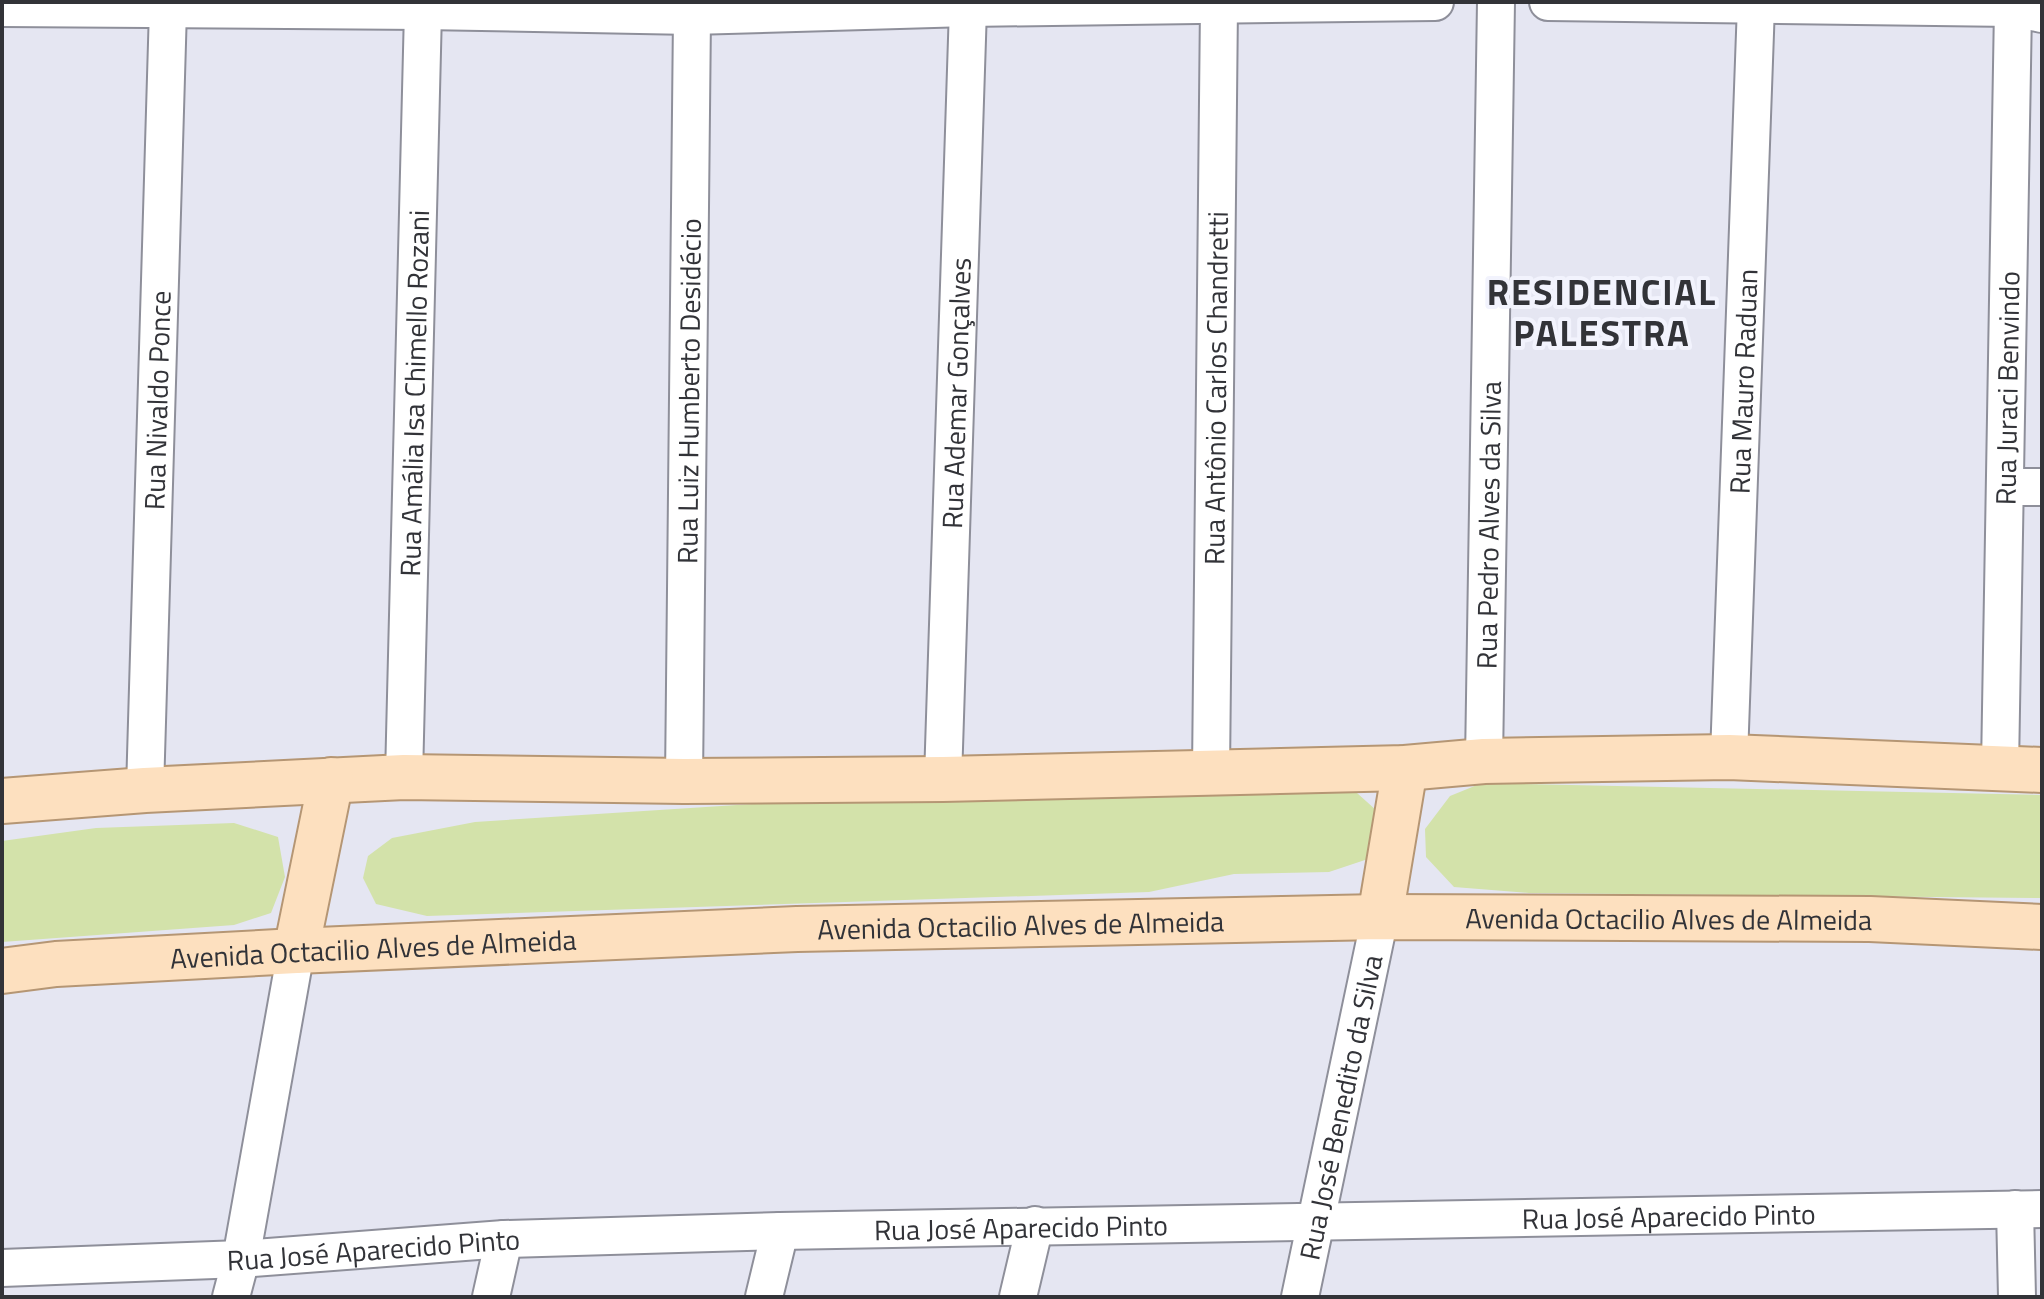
<svg xmlns="http://www.w3.org/2000/svg" width="2044" height="1299" viewBox="0 0 2044 1299" font-family="'Titillium Web',sans-serif">
	<rect width="100%" height="100%" fill="#e5e6f2"/>
	<!-- green -->
	<path fill="#d3e2aa" d="M1482,783L2042,795V898L1529,893L1454,887L1426,857L1425,829L1450,796Z
		M1264,786L1357,793L1386,819L1377,856L1329,872L1234,874L1149,892L427,916L376,904L363,878L368,856L392,838L475,822L1000,788Z
		M234,823L278,837L285,877L271,913L234,925L2,942V841L96,828Z"/>
	<g fill="none" stroke-linecap="round" stroke-linejoin="round">
		<defs>
			<g id="street">
				<path d="M1548,2L2013,8L2042,14"/>
				<path d="M2,8L423,11L692,16L968,8L1435,2"/>
				<path d="M2006,487H2042"/>
				<path id="s1" d="M1729,757L1756,5"/>
				<path id="s2" d="M1484,761L1496,2"/>
				<path id="s3" d="M2000,768L2013,8"/>
				<path id="s4" d="M1211,772L1219,5"/>
				<path id="s5" d="M404,777L423,11"/>
				<path id="s6" d="M943,779L968,8"/>
				<path id="s7" d="M684,781L692,16L688,2"/>
				<path id="s8" d="M145,790L168,9"/>
				<path d="M2015,1209L2017,1297"/>
				<path id="s9" d="M2,1268L241,1259L504,1239L780,1231L2042,1209"/>
				<path d="M231,1297L241,1259L296,951"/>
				<path d="M491,1297L504,1239"/>
				<path d="M764,1297L780,1231"/>
				<path d="M1018,1297L1035,1225"/>
				<path id="s10" d="M1300,1297L1380,917"/>
			</g>
			<g id="primary">
				<path d="M2,801L145,790L404,777L684,781L943,779L1405,768L1484,761L1729,757L2042,770"/>
				<path d="M1380,917L1405,768"/>
				<path d="M296,951L331,780"/>
				<path id="s11" d="M2,971L56,964L296,951L797,929L1380,917L1870,919L2042,927"/>
			</g>
		</defs>
		<!-- street casing -->
		<use href="#street" stroke="#8e8f9a" stroke-width="40"/>
		<!-- primary casing -->
		<use href="#primary" stroke="#b59674" stroke-width="48"/>
		<!-- street -->
		<use href="#street" stroke="#fff" stroke-width="36"/>
		<!-- primary -->
		<use href="#primary" stroke="#fde0bf" stroke-width="44"/>
	</g>
	<g text-anchor="middle" dominant-baseline="central" stroke-width="8" stroke-linejoin="round" paint-order="stroke">
		<!-- street labels -->
		<g font-size="28" fill="#323338" stroke="#f2f3fd">
			<text stroke="none"><textPath href="#s1" startOffset="376">Rua Mauro Raduan</textPath></text>
			<text stroke="none"><textPath href="#s4" startOffset="384">Rua Antônio Carlos Chandretti</textPath></text>
			<text stroke="none"><textPath href="#s3" startOffset="380">Rua Juraci Benvindo</textPath></text>
			<text stroke="none"><textPath href="#s7" startOffset="390">Rua Luiz Humberto Desidécio</textPath></text>
			<text stroke="none"><textPath href="#s6" startOffset="386">Rua Ademar Gonçalves</textPath></text>
			<text stroke="none"><textPath href="#s5" startOffset="384">Rua Amália Isa Chimello Rozani</textPath></text>
			<text stroke="none"><textPath href="#s8" startOffset="390">Rua Nivaldo Ponce</textPath></text>
			<text stroke="none"><textPath href="#s2" startOffset="236">Rua Pedro Alves da Silva</textPath></text>
			<text stroke="none"><textPath href="#s11" startOffset="1668">Avenida Octacilio Alves de Almeida</textPath></text>
			<text stroke="none"><textPath href="#s11" startOffset="1020">Avenida Octacilio Alves de Almeida</textPath></text>
			<text stroke="none"><textPath href="#s11" startOffset="372">Avenida Octacilio Alves de Almeida</textPath></text>
			<text stroke="none"><textPath href="#s10" startOffset="194">Rua José Benedito da Silva</textPath></text>
			<text stroke="none"><textPath href="#s9" startOffset="1668">Rua José Aparecido Pinto</textPath></text>
			<text stroke="none"><textPath href="#s9" startOffset="1020">Rua José Aparecido Pinto</textPath></text>
			<text stroke="none"><textPath href="#s9" startOffset="372">Rua José Aparecido Pinto</textPath></text>
		</g>
		<!-- district labels -->
		<g font-size="36" font-weight="bold" letter-spacing="2" fill="#323338" stroke="#f2f3fd">
			<text x="1602" y="291">RESIDENCIAL<tspan x="1602" dy="41">PALESTRA</tspan></text>
		</g>
	</g>
	<!-- border -->
	<rect width="2044" height="1299" fill="none" stroke="#323338" stroke-width="8"/>
</svg>
